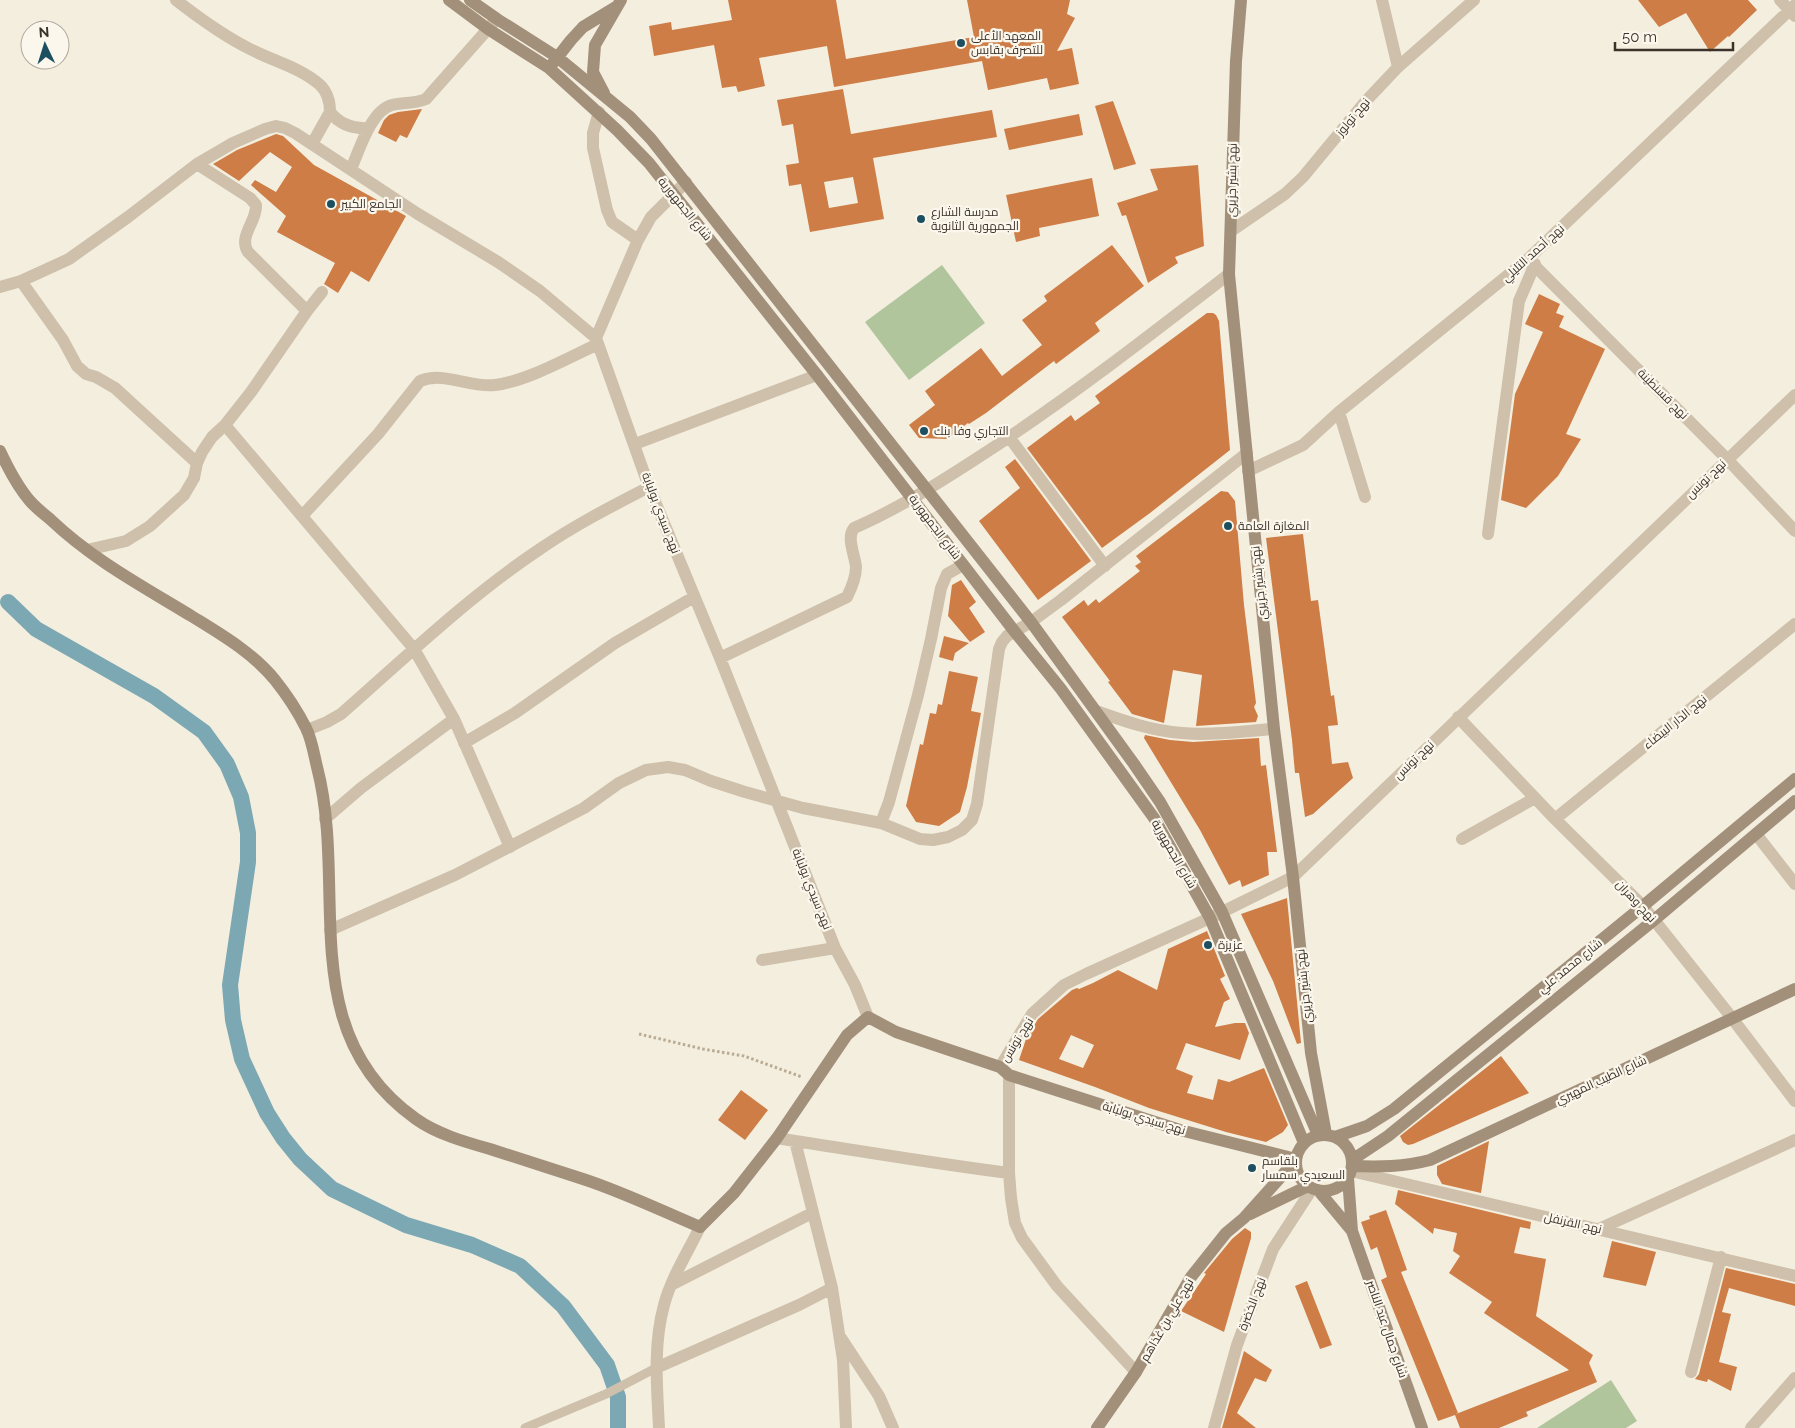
<svg xmlns="http://www.w3.org/2000/svg" width="1795" height="1428" viewBox="0 0 1795 1428" font-family="Raleway,Cairo,sans-serif">
	<rect width="100%" height="100%" fill="#f4eedf"/>
	<!-- green -->
	<path fill="#b1c59d" d="M942,265L985,323L909,380L865,322Z
		M1611,1380L1637,1421L1626,1428H1537Z"/>
	<g fill="none" stroke-linecap="round" stroke-linejoin="round">
		<!-- canal -->
		<path stroke="#7ca8b3" stroke-width="16" d="M8,602L36,629L154,696L204,732L227,764L241,797L248,833V862L230,985L233,1020L242,1059L267,1113L283,1138L300,1159L332,1189L406,1225L472,1245L520,1266L563,1306L607,1365L618,1397V1428"/>
	</g>
	<!-- building -->
	<path fill="#cd7d45" fill-rule="evenodd" d="M728,0H836L846,59L974,37L967,0H1070L1067,14L1075,18L1057,51L1072,48L1079,84L1050,90L1047,78L988,90L982,61L834,87L827,46L759,58L765,86L738,92L736,86L722,88L714,45L654,56L649,26L671,22L672,30L732,20Z
		M1638,0H1748L1757,10L1729,37L1728,36L1710,52L1686,13L1659,27Z
		M843,89L851,134L992,110L997,137L873,158L884,219L810,232L801,184L789,186L786,165L799,163L793,124L782,126L777,100ZM853,177L858,203L829,208L824,182Z
		M1113,101L1136,164L1114,170L1095,106Z
		M422,109L407,138L400,135L396,142L378,133L384,120L389,115L398,112Z
		M1079,114L1083,135L1009,150L1004,129Z
		M276,134L283,136L314,165L406,216L369,282L351,271L338,293L324,284L335,263L277,232L286,216L251,185L255,180L276,192L292,167L270,152L239,181L213,164L237,150Z
		M1198,165L1204,246L1175,257L1178,263L1148,283L1126,215L1122,216L1117,203L1158,190L1150,169Z
		M1092,178L1099,216L1039,228L1040,236L1016,242L1006,195Z
		M1112,245L1144,286L1095,323L1100,331L1056,364L1054,361L986,413L969,424L968,423L947,439L919,438L909,425L935,405L925,391L981,348L1002,376L1042,345L1022,320L1047,301L1044,296Z
		M1539,294L1560,304L1556,313L1564,316L1559,327L1605,349L1566,434L1581,439L1558,476L1526,508L1501,500L1515,394L1543,332L1525,324Z
		M1207,313H1213L1216,315L1219,321L1230,450L1150,513L1102,548L1027,448L1071,415L1075,421L1100,403L1095,396Z
		M1015,459L1091,561L1038,600L979,521L1020,488L1005,467Z
		M1221,491L1228,492L1235,501L1244,605L1256,703L1254,707L1258,716L1256,722L1196,726L1202,675L1173,670L1164,723L1132,714L1108,682L1110,681L1062,617L1084,600L1088,606L1096,599L1099,603L1140,571L1135,566L1141,562L1136,556Z
		M1303,534L1311,601L1318,600L1331,696L1334,695L1338,725L1328,726L1332,764L1348,762L1353,778L1313,814L1305,817L1299,773H1295L1292,740L1266,538Z
		M961,580L976,602L969,608L985,632L970,642L948,616L952,585Z
		M944,636L969,643L955,653L953,661L939,657Z
		M949,671L978,677L971,711L981,713L967,787L960,812L939,826L916,822L906,806L920,744L923,745L930,713L936,714L938,704L942,705Z
		M1145,735L1170,740L1193,742L1259,738L1261,766L1266,765L1277,852H1267L1269,875L1242,887L1240,880L1229,885L1200,830L1144,738Z
		M1287,898L1301,1043L1297,1044L1273,981L1241,914Z
		M1207,931L1225,976L1220,979L1230,999L1224,1002L1215,1027L1235,1023H1245L1249,1033L1240,1060L1186,1043L1176,1069L1193,1076L1187,1093L1213,1100L1218,1079L1229,1082L1264,1068L1288,1125L1283,1132L1266,1142L1226,1132L1149,1108L1095,1087L1019,1060L1026,1039L1038,1019L1072,990L1077,988L1079,989L1093,983L1118,970L1157,990L1168,949ZM1071,1035L1094,1045L1083,1068L1059,1059Z
		M1501,1056L1529,1093L1413,1144L1408,1145L1403,1142L1400,1136Z
		M741,1090L768,1110L745,1140L718,1120Z
		M1489,1141L1481,1193L1442,1184L1437,1175V1166Z
		M1398,1190L1531,1222L1530,1229L1520,1227L1514,1253L1546,1259L1536,1316L1593,1355L1589,1363L1597,1382L1526,1412L1528,1416L1499,1428H1460L1455,1415L1438,1421L1381,1280L1387,1277L1377,1247L1371,1250L1361,1222L1370,1219L1369,1216L1386,1210L1407,1270L1401,1272L1458,1413L1456,1414L1569,1370L1484,1313L1492,1302L1449,1273L1460,1256L1453,1251L1457,1233L1434,1228L1433,1234L1395,1204Z
		M1245,1228L1251,1232V1238L1224,1332L1181,1311L1206,1274L1204,1273L1232,1239Z
		M1612,1241L1656,1252L1646,1286L1603,1277Z
		M1726,1268L1795,1284V1306L1729,1288L1722,1312L1731,1314L1719,1362L1737,1367L1731,1391L1708,1379L1707,1382L1695,1379L1699,1374Z
		M1307,1281L1332,1345L1320,1349L1295,1286Z
		M1244,1351L1272,1370L1266,1382L1255,1378L1237,1413L1256,1428H1222Z"/>
	<g fill="none" stroke-linecap="round" stroke-linejoin="round">
		<!-- path -->
		<path stroke="#baab94" stroke-width="3" stroke-dasharray="2.5 2.5" stroke-linecap="butt" d="M639,1034L703,1049L744,1056L802,1077"/>
		<!-- lane -->
		<path stroke="#cec0aa" stroke-width="9" d="M525,1428L606,1394L656,1368"/>
		<!-- street -->
		<path stroke="#cec0aa" stroke-width="12" d="M176,0C199,18 224,36 250,49C273,61 299,67 319,84C327,91 330,102 330,112C340,125 353,129 369,128
			M1382,0L1398,67
			M1780,0L1795,16
			M599,112L593,133V148L607,210L612,222L638,240
			M312,144L330,112
			M197,164L250,198L256,205C257,222 238,236 248,252L307,311
			M351,169C359,151 371,110 392,105C404,102 414,104 426,99L495,21
			M1231,231L1285,194L1303,177L1365,102L1398,67L1474,0
			M1528,259L1727,459L1795,531
			M21,281L63,340L77,366L86,374L96,377L115,388L197,463
			M0,287L21,281L69,259L128,217L197,164L233,143L265,129L276,126L285,128L295,133L418,214L498,262L540,291L596,338L649,487L720,658L835,948L855,985L868,1017
			M596,338L638,240L651,217L686,182
			M1339,412L1365,497
			M225,425L414,649L454,719L510,847
			M1009,437L1105,566
			M635,444L817,375
			M1248,471L1303,445L1339,412L1528,259L1795,5
			M302,516L378,434L420,381C444,371 469,388 495,385C527,381 568,358 598,344
			M1488,534L1519,301L1535,264
			M87,550L126,541L150,526L184,495L194,478L197,463L202,452L212,437L225,425L251,392L307,311L322,292
			M720,658L847,597C852,587 856,578 856,567C855,555 846,538 854,528C900,508 942,481 985,453C1069,398 1149,336 1229,274
			M1096,711C1124,721 1152,731 1182,733C1212,736 1244,731 1274,729
			M1458,717L1555,819L1643,906L1732,1018L1795,1101
			M307,730L327,722L341,714C406,657 468,597 540,549C575,525 612,506 649,487
			M464,743L515,713L615,643L694,597
			M325,819L361,788L454,719
			M1555,819L1795,624
			M881,823L889,802L918,695L931,639L941,588L947,574L963,565
			M1756,834L1795,884
			M1462,839L1535,798
			M330,930L455,875L584,808L619,783L646,770L668,767L685,770L711,781L745,792L803,808L881,823L920,839L933,840L948,837L962,830L972,820L977,804L999,649L1002,642L1007,636L1031,622L1061,600L1247,453
			M762,960L835,948
			M1000,1067L1032,1014L1064,985L1086,974L1210,918L1293,877L1795,395
			M1009,1075V1173L1011,1198L1015,1223L1022,1238L1057,1286L1136,1372
			M777,1138L795,1141L832,1288L843,1360L846,1428
			M795,1141C867,1152 937,1164 1009,1173
			M1351,1171L1795,1276
			M1599,1229L1795,1140
			M671,1285L812,1213
			M841,1338L879,1396L893,1428
			M656,1368L799,1305L832,1288
			M1691,1372L1721,1257
			M659,1428C657,1387 653,1345 664,1305C671,1278 688,1252 700,1227
			M1214,1428L1237,1345L1273,1249L1312,1189
			M1751,1428L1795,1378"/>
		<!-- secondary -->
		<path stroke="#a2907b" stroke-width="12" d="M449,0L488,29L549,68L617,130L649,163L817,375L1015,632L1061,689L1154,818L1210,918L1304,1143
			M470,0L497,19L557,57L630,117L651,139L1031,622L1134,764L1160,802L1222,912L1318,1135
			M1241,0L1236,61L1229,274L1274,729L1293,877L1311,1053L1326,1134
			M553,63L571,40L583,27L616,7
			M604,93L593,72L595,45L621,0
			M0,451C8,468 17,486 30,501C36,508 44,514 51,520C93,560 144,587 193,617C222,635 253,653 275,680C287,695 298,712 306,728C312,740 314,755 317,767C349,889 292,1031 416,1119C437,1134 465,1142 490,1149C521,1159 552,1169 583,1179C623,1192 662,1211 700,1227L734,1193L777,1138L847,1035L868,1017L896,1032L1000,1067L1009,1075L1180,1130L1296,1159
			M1296 1163a28 28 0 1 1 56 0a28 28 0 1 1-56 0Z
			M1335,1137L1367,1126L1394,1109L1643,906L1795,779
			M1352,1160L1388,1136L1654,920L1795,801
			M1352,1166C1379,1167 1404,1167 1430,1160L1795,989
			M1348,1178L1352,1231L1422,1428
			M1318,1190L1352,1231
			M1250,1214L1308,1186
			M1097,1428L1136,1372L1191,1277L1226,1233L1244,1218L1295,1161"/>
	</g>
	<!-- markers -->
	<g fill="#1c4f5f" stroke="#fbf7ec" stroke-width="2">
		<circle cx="961" cy="43" r="5"/>
		<circle cx="331" cy="204" r="5"/>
		<circle cx="921" cy="219" r="5"/>
		<circle cx="924" cy="431" r="5"/>
		<circle cx="1228" cy="526" r="5"/>
		<circle cx="1208" cy="945" r="5"/>
		<circle cx="1252" cy="1168" r="5"/>
	</g>
	<g text-anchor="middle" dominant-baseline="central" stroke-width="4.5" stroke-linejoin="round" paint-order="stroke">
		<!-- poi labels -->
		<g font-size="12" fill="#3b322a" stroke="#fbf7ec" text-anchor="start">
			<text x="971" y="36">المعهد الأعلى<tspan x="971" dy="14">للتصرف بقابس</tspan></text>
			<text x="341" y="204">الجامع الكبير</text>
			<text x="931" y="212">مدرسة الشارع<tspan x="931" dy="14">الجمهورية الثانوية</tspan></text>
			<text x="934" y="431">التجاري وفا بنك</text>
			<text x="1238" y="526">المغازة العامة</text>
			<text x="1218" y="945">عزيزة</text>
			<text x="1262" y="1161">بلقاسم<tspan x="1262" dy="14">السعيدي سمسار</tspan></text>
		</g>
		<!-- street labels -->
		<g font-size="12" fill="#3b322a" stroke="#fbf7ec">
			<text transform="translate(1353 117) rotate(-50)">نهج تولوز</text>
			<text transform="translate(1232 180) rotate(-89)">نهج بشير جزيري</text>
			<text transform="translate(685 209) rotate(51)">شارع الجمهورية</text>
			<text transform="translate(1533 253) rotate(-42)">نهج أحمد التليلي</text>
			<text transform="translate(1663 394) rotate(45)">نهج قسنطينة</text>
			<text transform="translate(1706 479) rotate(-44)">نهج تونس</text>
			<text transform="translate(661 513) rotate(69)">نهج سيدي بولبابة</text>
			<text transform="translate(935 527) rotate(53)">شارع الجمهورية</text>
			<text transform="translate(1259 583) rotate(-96)">نهج بشير جزيري</text>
			<text transform="translate(1675 722) rotate(-39)">نهج الدار البيضاء</text>
			<text transform="translate(1414 760) rotate(-44)">نهج تونس</text>
			<text transform="translate(1174 854) rotate(60)">شارع الجمهورية</text>
			<text transform="translate(812 889) rotate(68)">نهج سيدي بولبابة</text>
			<text transform="translate(1636 901) rotate(47)">نهج وهران</text>
			<text transform="translate(1570 966) rotate(-39)">شارع محمد علي</text>
			<text transform="translate(1304 986) rotate(-96)">نهج بشير جزيري</text>
			<text transform="translate(1017 1040) rotate(-58)">نهج تونس</text>
			<text transform="translate(1601 1080) rotate(-25)">شارع الطيب المهيري</text>
			<text transform="translate(1144 1118) rotate(17)">نهج سيدي بولبابة</text>
			<text transform="translate(1573 1223) rotate(13)">نهج القرنفل</text>
			<text transform="translate(1252 1304) rotate(-69)">نهج الخضرة</text>
			<text transform="translate(1167 1320) rotate(-60)">نهج علي بن غذاهم</text>
			<text transform="translate(1387 1329) rotate(71)">شارع جمال عبد الناصر</text>
		</g>
	</g>
	<!-- north arrow -->
	<g transform="translate(45 45) rotate(356)"><circle r="24" fill="#fbf7ec" stroke="#aea89e"/>
	<path d="M0-4L9 19L0 12L-9 19Z" fill="#1c4f5f"/>
	<text y="-8" font-size="14" font-weight="bold" text-anchor="middle" fill="#3b322a">N</text>
	</g>
	<!-- scale -->
	<path d="M1615 42v8h118v-8" fill="none" stroke="#3b322a" stroke-width="2.5"/>
	<text x="1622" y="42" font-size="15" fill="#3b322a" stroke="#fbf7ec" stroke-width="4" paint-order="stroke">50 m</text>
</svg>
